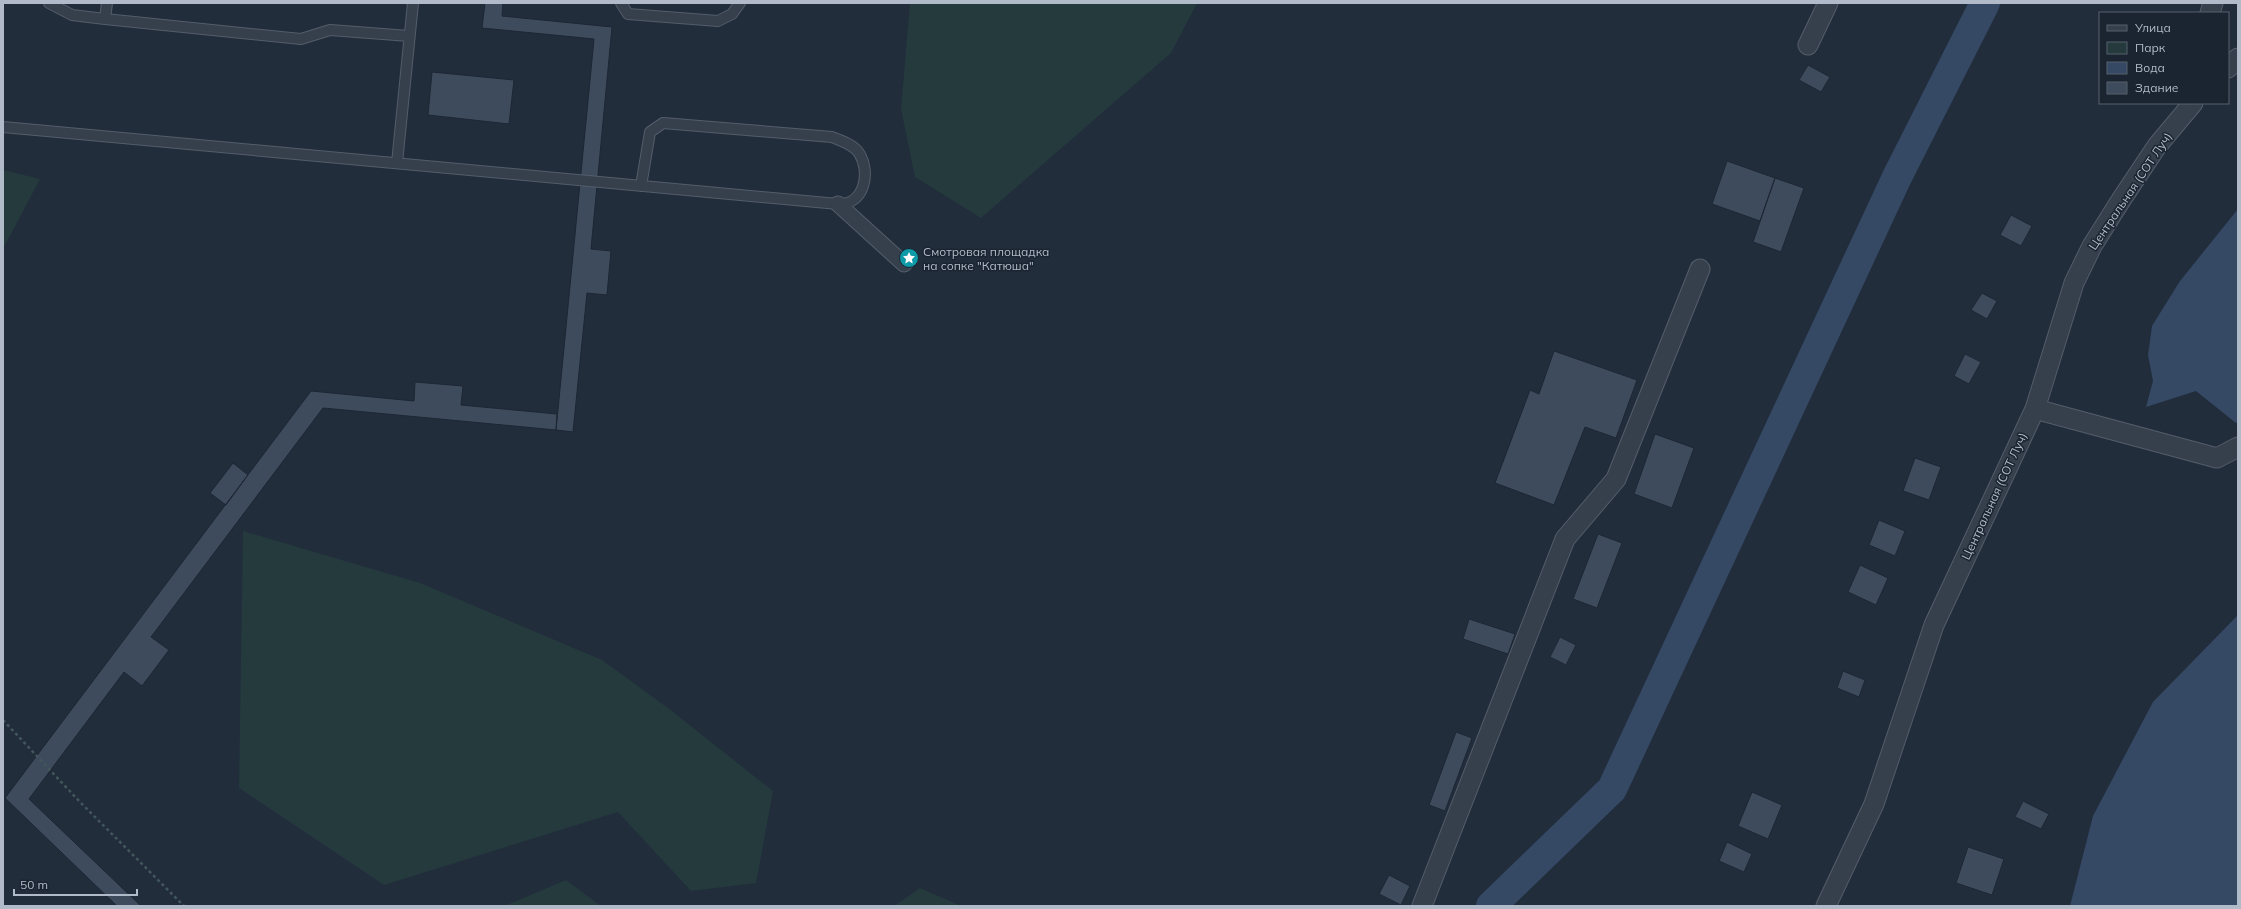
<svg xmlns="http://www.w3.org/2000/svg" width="2241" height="909" viewBox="0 0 2241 909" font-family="Mulish,sans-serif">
	<rect width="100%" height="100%" fill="#222d3c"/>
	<!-- green -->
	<path fill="#243a3d" d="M910,3H1197L1171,53L981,218L915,177L901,109Z
		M3,170L40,179L3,249Z
		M243,531L420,583L602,660L668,708L773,791L756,883L691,891L618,812L384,885L239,788Z
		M566,880L601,906L507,905Z
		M920,888L961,906H894Z"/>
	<!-- water -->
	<path fill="#354864" d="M2238,209V421L2236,423L2196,391L2146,407L2153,381L2148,355L2152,326L2180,281Z
		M2238,615V906H2070L2093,816L2153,702Z"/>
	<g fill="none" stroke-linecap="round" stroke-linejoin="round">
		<!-- river -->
		<path stroke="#354864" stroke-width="30" d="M1491,906L1612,789L1897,177L1985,3"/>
	</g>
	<!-- building -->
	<path fill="#3e4b5c" stroke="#1d2633" d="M485,3H503L502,16L612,27L591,249L611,251L607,295L587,293L573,432L556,430L594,39L482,28Z
		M1808,65L1830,77L1821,92L1799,80Z
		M432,72L514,80L509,124L428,115Z
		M1727,161L1775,178L1760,221L1712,204Z
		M1775,178L1804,188L1781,252L1753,242Z
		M2011,215L2032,226L2021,246L2000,235Z
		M1982,293L1997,301L1987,319L1971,310Z
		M1554,351L1637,380L1616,438L1585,427L1554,505L1495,483L1530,390L1539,394Z
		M1965,354L1981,362L1969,384L1954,376Z
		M415,382L463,386L461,405L557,414L556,430L323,408L151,637L169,650L142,686L124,672L29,799L141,906H117L5,798L311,391L414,401Z
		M1655,434L1694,448L1672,508L1634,494Z
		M1915,458L1941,467L1929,500L1903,491Z
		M233,463L248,475L226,505L210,493Z
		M1879,520L1905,531L1895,556L1869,545Z
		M1598,534L1622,543L1597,608L1573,599Z
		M1860,565L1888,578L1876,605L1848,592Z
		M1469,619L1515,634L1508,654L1463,639Z
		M1560,637L1576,645L1566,665L1550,657Z
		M1843,671L1865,680L1859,697L1837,688Z
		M1456,732L1472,738L1445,811L1429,805Z
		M1752,792L1782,805L1768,839L1738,826Z
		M2023,801L2049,814L2041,829L2015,817Z
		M1727,842L1752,854L1744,872L1719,861Z
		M1968,847L2004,859L1992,895L1956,883Z
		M1389,875L1410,886L1401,905L1379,894Z"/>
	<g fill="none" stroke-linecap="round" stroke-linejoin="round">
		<defs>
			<path id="service" d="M49,3L72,15L105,19
				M107,3L105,19L301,39L330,30L409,36
				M621,3L628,14L718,21L732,14L740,3
				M3,127L838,204C865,205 871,172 859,153C853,144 841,141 832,137L663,123L650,132L641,186
				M397,163L413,3"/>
			<path id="pedestrian" d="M838,204L904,264L909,258"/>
			<path id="minor" d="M2210,13L2213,3
				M1808,45L1828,3
				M2228,68L2238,58
				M2035,409L2217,458L2238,447
				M1422,906L1565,539L1616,479L1700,269
				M1826,906L1874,804L1934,625L2035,409L2074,283L2092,246L2121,200L2157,146L2193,103"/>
		</defs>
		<!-- service casing -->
		<use href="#service" stroke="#545d6a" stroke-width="12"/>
		<!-- pedestrian casing -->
		<use href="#pedestrian" stroke="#545d6a" stroke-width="17"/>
		<!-- minor casing -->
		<use href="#minor" stroke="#545d6a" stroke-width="21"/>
		<!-- path -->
		<path stroke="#42575b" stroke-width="2.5" stroke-dasharray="3 3" stroke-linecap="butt" d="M3,720L80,802L184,906"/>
		<!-- service -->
		<use href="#service" stroke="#363f4c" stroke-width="10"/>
		<!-- pedestrian -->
		<use href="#pedestrian" stroke="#363f4c" stroke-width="15"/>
		<!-- minor -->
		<use href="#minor" stroke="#363f4c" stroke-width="19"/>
	</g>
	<!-- icons -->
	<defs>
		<symbol id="sight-disc" viewBox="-11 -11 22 22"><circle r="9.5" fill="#0f9aa8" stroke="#1b2431"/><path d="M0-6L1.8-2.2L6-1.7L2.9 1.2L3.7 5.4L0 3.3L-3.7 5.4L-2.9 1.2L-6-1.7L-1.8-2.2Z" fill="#fff"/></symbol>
	</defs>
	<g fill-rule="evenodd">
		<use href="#sight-disc" x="898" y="247" width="22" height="22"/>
	</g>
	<g text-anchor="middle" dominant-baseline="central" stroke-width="3" stroke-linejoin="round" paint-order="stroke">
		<!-- street labels -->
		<g font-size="12" fill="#b1bac8" stroke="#1b2431">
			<text transform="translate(2130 191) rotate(-56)">Центральная (СОТ Луч)</text>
			<text transform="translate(1994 496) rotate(-65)">Центральная (СОТ Луч)</text>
		</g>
		<!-- poi labels -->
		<g font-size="12" fill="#b1bac8" stroke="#1b2431" text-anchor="start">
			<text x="923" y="251">Смотровая площадка<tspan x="923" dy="14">на сопке "Катюша"</tspan></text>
		</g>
	</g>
	<!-- border -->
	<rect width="2241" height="909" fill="none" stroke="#b1bac8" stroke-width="8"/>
	<!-- legend -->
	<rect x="2099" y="12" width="130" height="92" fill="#1b2431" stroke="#57606d"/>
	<rect x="2107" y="25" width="20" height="6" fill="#363f4c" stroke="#57606d"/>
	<text x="2135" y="32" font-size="12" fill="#b1bac8">Улица</text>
	<rect x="2107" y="42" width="20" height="12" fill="#243a3d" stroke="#57606d"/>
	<text x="2135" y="52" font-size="12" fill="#b1bac8">Парк</text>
	<rect x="2107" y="62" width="20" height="12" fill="#354864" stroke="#57606d"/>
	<text x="2135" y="72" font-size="12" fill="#b1bac8">Вода</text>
	<rect x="2107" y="82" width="20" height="12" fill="#3e4b5c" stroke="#57606d"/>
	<text x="2135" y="92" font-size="12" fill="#b1bac8">Здание</text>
	<!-- scale -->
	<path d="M14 889v6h123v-6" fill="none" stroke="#b1bac8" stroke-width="2"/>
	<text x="20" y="889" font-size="12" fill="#b1bac8" stroke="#1b2431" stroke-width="3" paint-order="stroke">50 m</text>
</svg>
